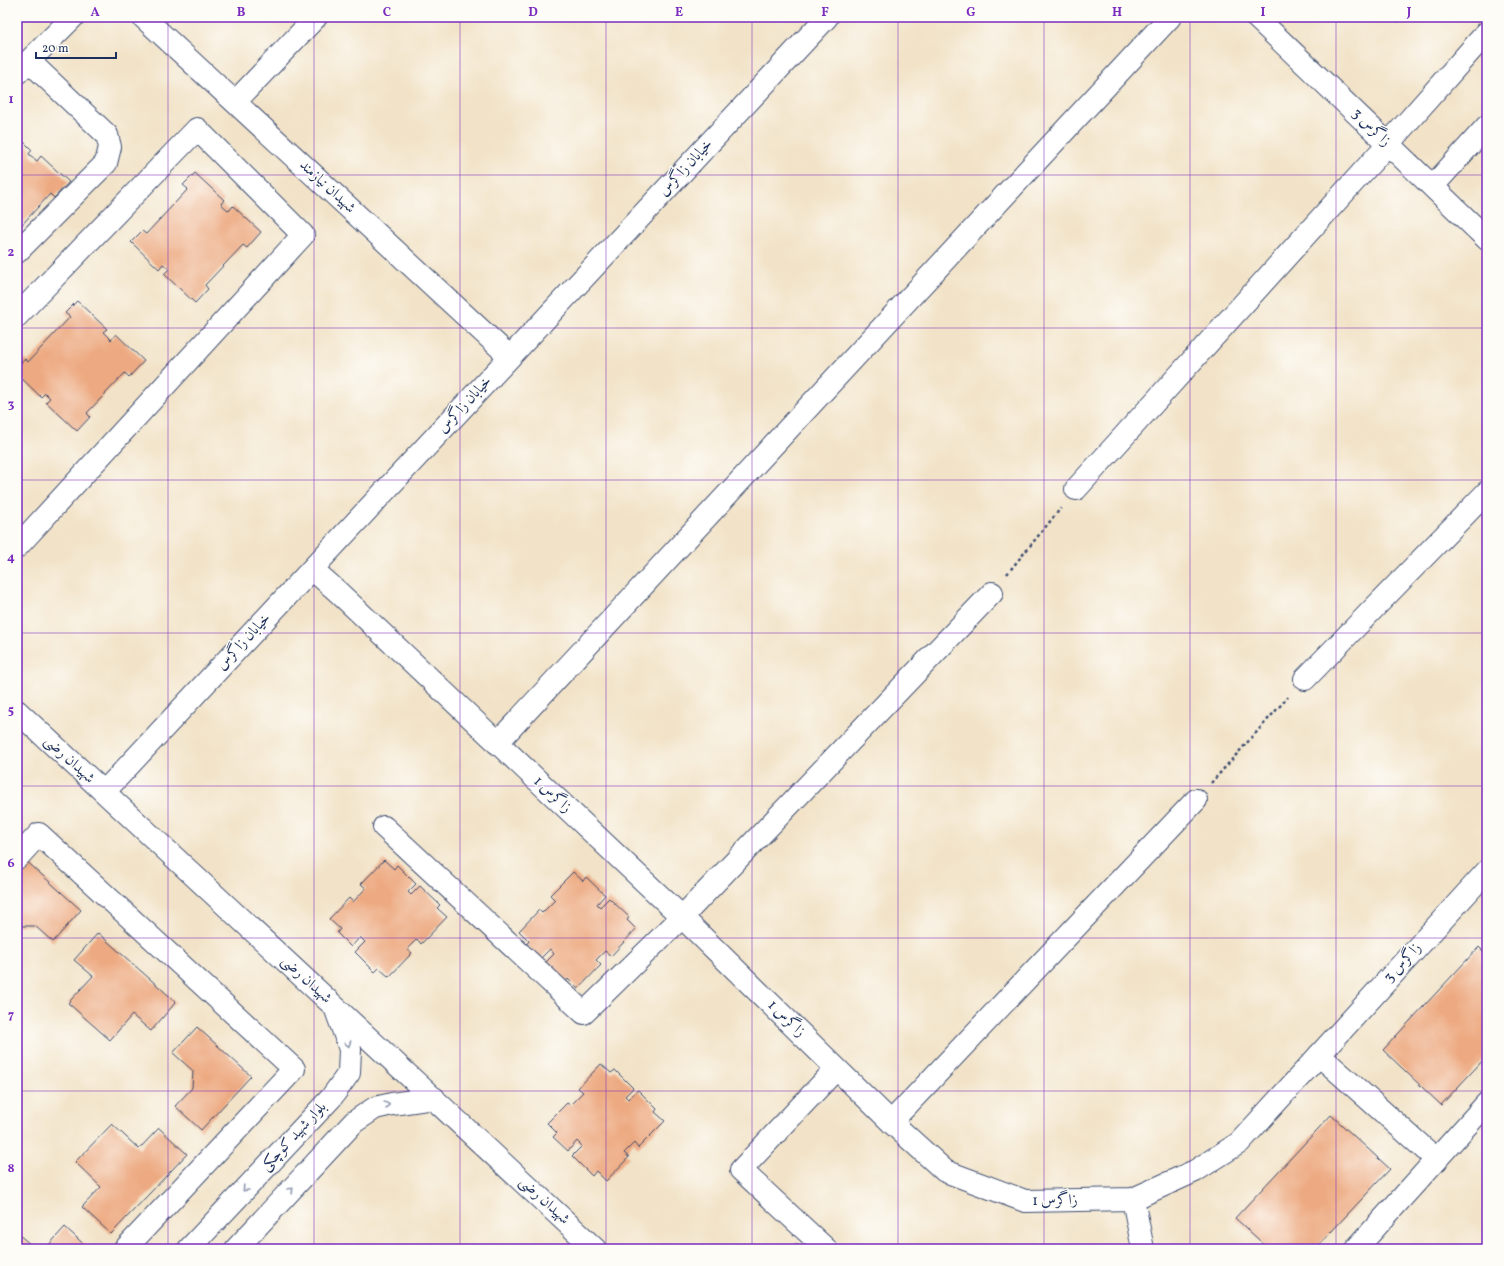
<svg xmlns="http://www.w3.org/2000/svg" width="1504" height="1266" viewBox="0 0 1504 1266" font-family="Vollkorn,Amiri,serif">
	<rect width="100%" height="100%" fill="#fdfcf7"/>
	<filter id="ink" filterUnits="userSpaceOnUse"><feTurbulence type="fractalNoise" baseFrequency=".025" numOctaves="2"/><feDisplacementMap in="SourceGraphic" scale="8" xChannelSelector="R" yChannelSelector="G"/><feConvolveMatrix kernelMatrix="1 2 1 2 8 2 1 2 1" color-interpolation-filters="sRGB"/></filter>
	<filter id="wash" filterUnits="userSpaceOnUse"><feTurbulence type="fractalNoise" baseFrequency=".012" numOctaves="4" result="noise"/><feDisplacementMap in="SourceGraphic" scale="16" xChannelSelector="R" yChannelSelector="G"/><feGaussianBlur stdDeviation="0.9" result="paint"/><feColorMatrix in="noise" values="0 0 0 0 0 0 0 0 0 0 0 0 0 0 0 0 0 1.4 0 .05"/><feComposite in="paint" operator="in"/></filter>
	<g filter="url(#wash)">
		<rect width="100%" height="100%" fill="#f2e3c8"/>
		<g id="blocks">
			<!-- building -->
			<path fill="#edaa82" d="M1392,17H1403L1398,22Z
				M1414,17H1425L1420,22Z
				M17,135L32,150L29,154L37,161L41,156L69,182L54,198L50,194L17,230Z
				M195,173L224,200L221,204L229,211L233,206L261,232L247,248L243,245L205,285L208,289L195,303L164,274L169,269L163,264L159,269L131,242L142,231L146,234L188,189L183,185Z
				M77,301L107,329L103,332L111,340L116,334L144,361L129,377L125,373L87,413L90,417L77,431L46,402L50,398L45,393L41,397L17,374V367L25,359L28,362L70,317L65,313Z
				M23,858L81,910L53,942L35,926H17V865Z
				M384,860L394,869L397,865L416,884L408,892L411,895L420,886L440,905L437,908L447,917L421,944L417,939L407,949L412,953L389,977L379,968L375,972L355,952L365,942L360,937L351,947L337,933L340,929L329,919L349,898L353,902L366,888L361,884Z
				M573,872L583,881L586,877L605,895L597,904L600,907L609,898L629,917L627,920L636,929L611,956L605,951L596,960L601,965L578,989L568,979L564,984L544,964L554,954L550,949L540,959L526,945L529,941L519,931L539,910L542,913L555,900L550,895Z
				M98,933L176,1002L151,1031L132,1015L110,1040L68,1003L93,976L74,960Z
				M1479,947L1487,955V1056L1441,1105L1383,1050Z
				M197,1027L251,1076L201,1130L175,1106L192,1088L193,1071L173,1053Z
				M601,1064L611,1073L615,1070L633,1088L625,1096L628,1099L638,1090L657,1109L655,1112L665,1121L638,1148L634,1143L624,1153L629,1157L606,1181L596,1171L592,1176L572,1156L582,1146L577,1141L568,1151L553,1137L557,1133L547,1123L567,1103L570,1105L583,1092L578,1088Z
				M1331,1115L1390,1169L1315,1249H1269L1235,1218Z
				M112,1124L139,1149L159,1128L187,1154L111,1234L82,1207L101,1187L75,1162Z
				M65,1227L89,1249H17V1233L31,1245L47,1247Z
				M796,1243L802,1249H791Z"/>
		</g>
	</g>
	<g filter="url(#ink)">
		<use href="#blocks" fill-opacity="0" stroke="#3b4a6e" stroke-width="1"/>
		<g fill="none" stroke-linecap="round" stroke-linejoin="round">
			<defs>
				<path id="minor" d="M143,17L510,357
					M1256,17L1487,239
					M17,73L73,17
					M235,102L316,17
					M1433,186L1487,126
					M17,252L106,163L110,147L107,135L29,61
					M17,316L197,129L303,235L17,547
					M1076,489L1388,144L1487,32
					M312,569L337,591L682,917L891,1122L945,1171L1025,1201L1133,1199L1195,1171L1239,1143L1487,871
					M1305,679L1487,492
					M17,711L595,1249
					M497,743L1170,17
					M104,792L827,17
					M384,827L584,1013L682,917L992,593
					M17,858L39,834L294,1069L125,1249
					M1319,1055L1437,1160
					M891,1122L1196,800
					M1133,1199L1143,1249
					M189,1249L331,1098L349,1073L350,1049L336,1010
					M236,1249L354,1122L375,1108L392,1104L434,1098
					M826,1249L741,1170L836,1069
					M1356,1249L1487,1103"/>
			</defs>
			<!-- minor casing -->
			<use href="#minor" stroke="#3b4a6e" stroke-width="24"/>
			<!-- path -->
			<path stroke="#3b4a6e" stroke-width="2.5" stroke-dasharray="3 3" stroke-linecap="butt" d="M1007,574L1061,508
				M1211,783L1288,697"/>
			<!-- minor -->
			<use href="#minor" stroke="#fff" stroke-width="22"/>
		</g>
		<!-- one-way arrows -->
		<defs><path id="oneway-chevron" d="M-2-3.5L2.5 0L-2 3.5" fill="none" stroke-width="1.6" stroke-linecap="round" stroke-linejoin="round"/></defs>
		<g stroke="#8d97ae">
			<use href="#oneway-chevron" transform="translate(348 1044) rotate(73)"/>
			<use href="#oneway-chevron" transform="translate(387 1105) rotate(-15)"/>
			<use href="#oneway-chevron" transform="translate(245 1189) rotate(133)"/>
			<use href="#oneway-chevron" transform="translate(291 1190) rotate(-47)"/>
		</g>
	</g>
	<!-- grid -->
	<path fill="none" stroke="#7b2cbf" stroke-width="1" stroke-opacity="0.55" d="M168,17V1249M314,17V1249M460,17V1249M606,17V1249M752,17V1249M898,17V1249M1044,17V1249M1190,17V1249M1336,17V1249M17,175H1487M17,328H1487M17,480H1487M17,633H1487M17,786H1487M17,938H1487M17,1091H1487"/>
	<g text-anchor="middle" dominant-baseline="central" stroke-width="3" stroke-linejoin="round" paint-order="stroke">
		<!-- street labels -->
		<g font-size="15" fill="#1b2f5e" stroke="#fdfcf7">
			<text transform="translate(1371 128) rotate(44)">زاگرس 3</text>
			<text transform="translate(686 168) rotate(-47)">خیابان زاگرس</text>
			<text transform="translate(327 187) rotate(43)">شهیدان نیازمند</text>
			<text transform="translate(465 405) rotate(-47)">خیابان زاگرس</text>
			<text transform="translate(244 642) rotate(-47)">خیابان زاگرس</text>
			<text transform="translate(69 760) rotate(43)">شهیدان رضی</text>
			<text transform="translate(552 795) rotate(43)">زاگرس 1</text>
			<text transform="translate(1403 963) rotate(-48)">زاگرس 3</text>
			<text transform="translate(306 980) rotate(43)">شهیدان رضی</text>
			<text transform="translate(786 1019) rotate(44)">زاگرس 1</text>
			<text transform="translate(294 1137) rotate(-47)">بلوار شهید کوچکی</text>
			<text transform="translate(544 1201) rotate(43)">شهیدان رضی</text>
			<text transform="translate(1055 1201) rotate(-1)">زاگرس 1</text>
		</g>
	</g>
	<!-- margin -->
	<rect width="1504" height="1266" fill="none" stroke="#fdfcf7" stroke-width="44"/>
	<!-- scale -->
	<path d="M36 52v6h80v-6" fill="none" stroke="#1b2f5e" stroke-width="2"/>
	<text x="42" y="52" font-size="12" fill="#1b2f5e" stroke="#fdfcf7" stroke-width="3" paint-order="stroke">20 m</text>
	<rect x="22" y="22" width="1460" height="1222" fill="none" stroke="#7b2cbf" stroke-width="1.5"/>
	<g font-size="13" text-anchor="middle" font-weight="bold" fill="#7b2cbf">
		<text x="95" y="16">A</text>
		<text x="241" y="16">B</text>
		<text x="387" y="16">C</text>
		<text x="533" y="16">D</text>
		<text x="679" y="16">E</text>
		<text x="825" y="16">F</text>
		<text x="971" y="16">G</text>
		<text x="1117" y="16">H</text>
		<text x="1263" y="16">I</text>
		<text x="1409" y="16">J</text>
		<text x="11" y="103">1</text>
		<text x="11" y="256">2</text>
		<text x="11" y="408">3</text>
		<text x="11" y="561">4</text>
		<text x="11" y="714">5</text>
		<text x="11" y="867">6</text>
		<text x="11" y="1019">7</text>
		<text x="11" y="1172">8</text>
	</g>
</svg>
